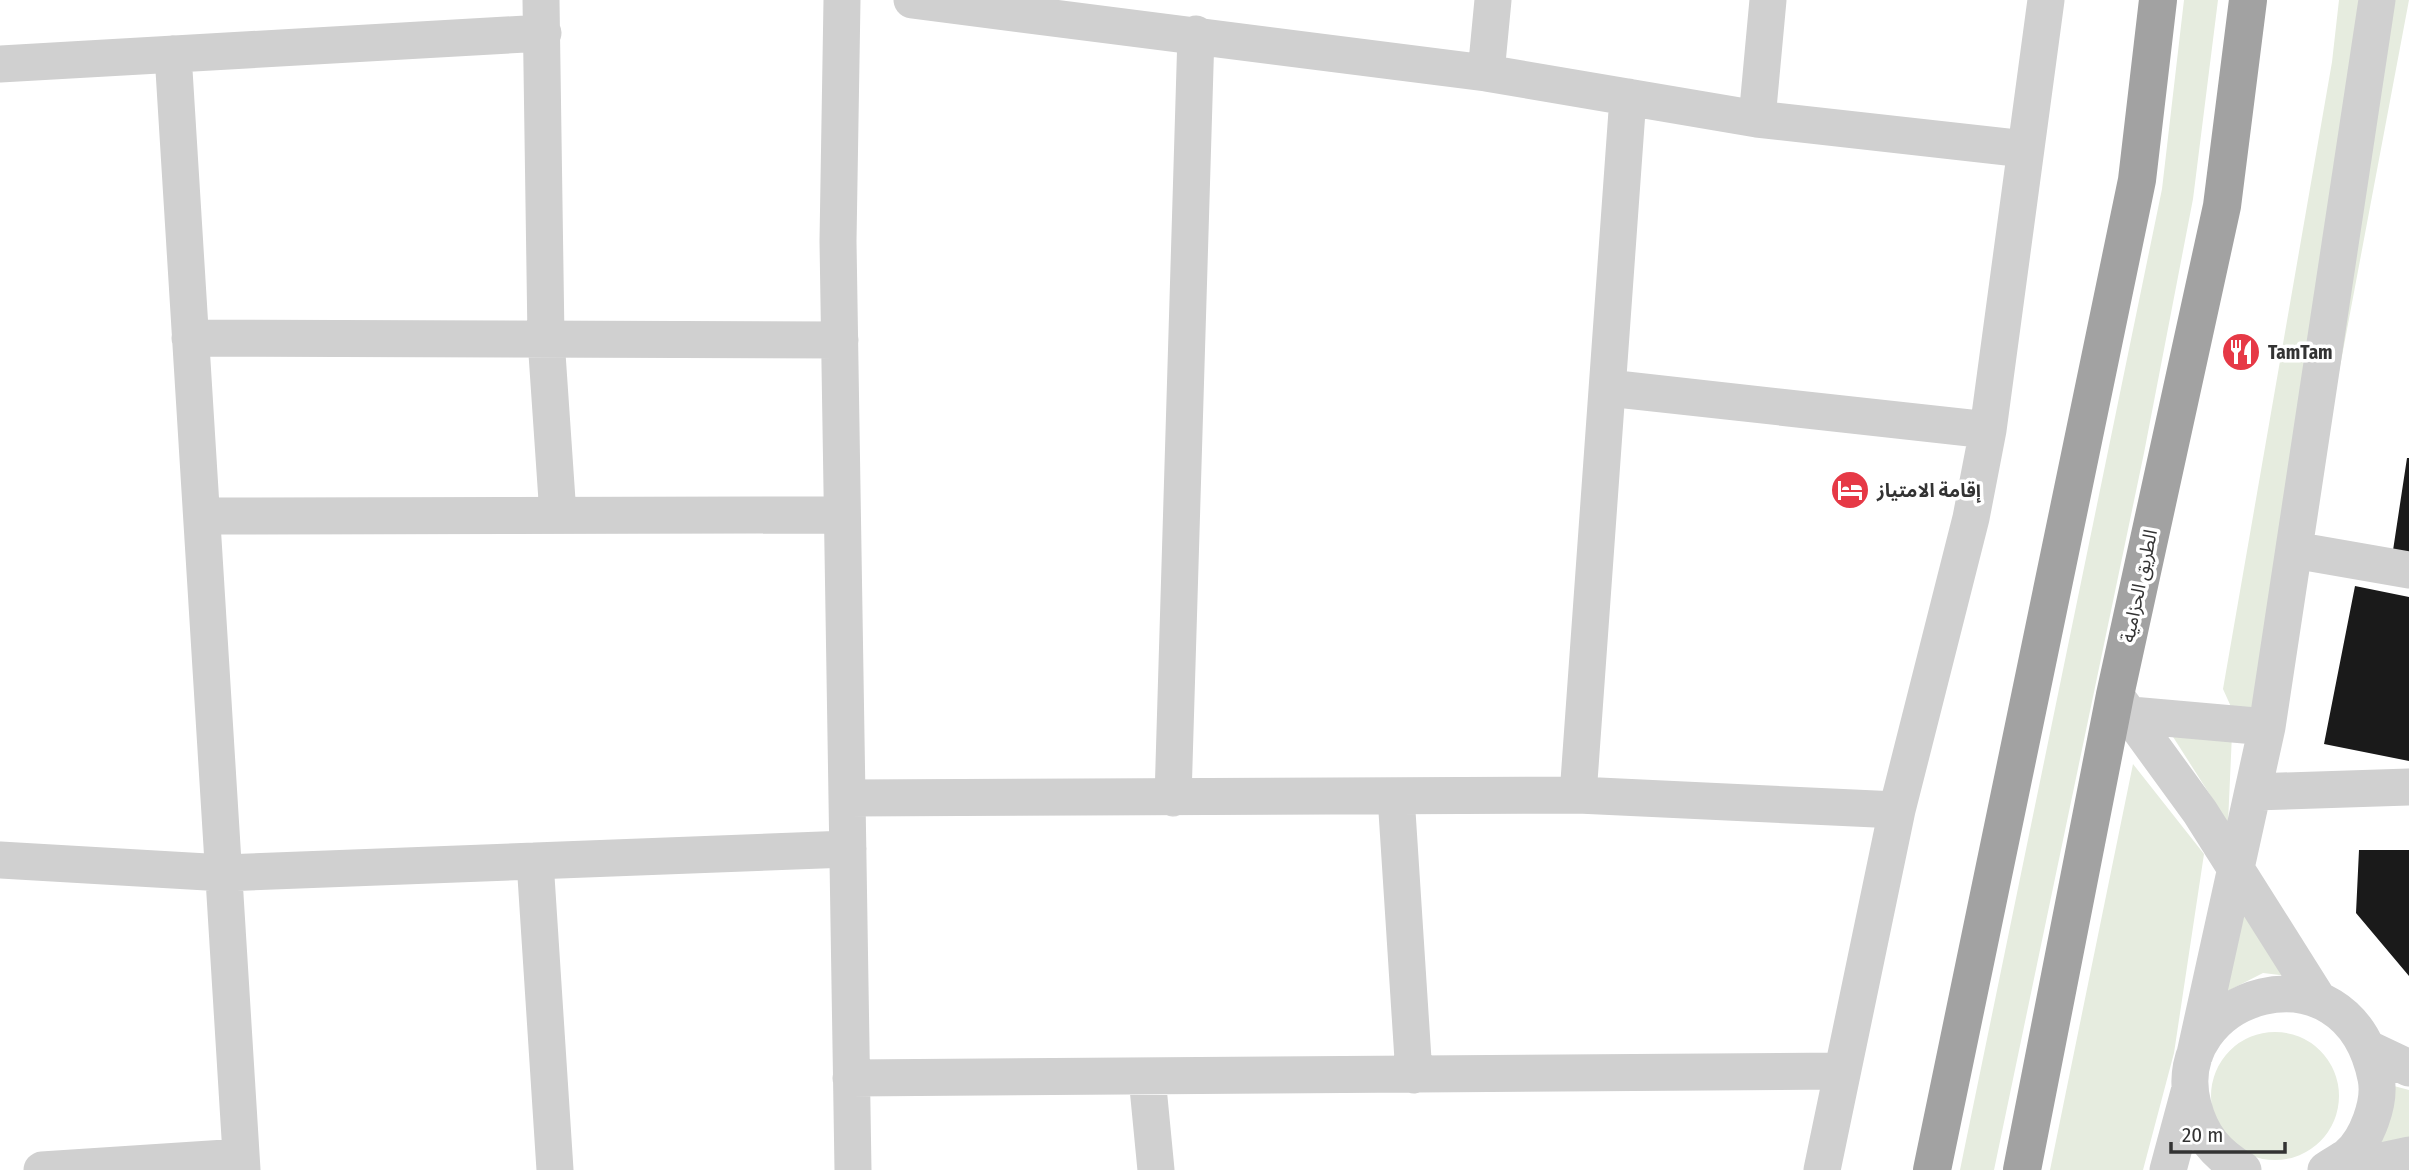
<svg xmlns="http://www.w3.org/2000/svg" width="2409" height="1170" viewBox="0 0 2409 1170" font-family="'Fira Sans Condensed','Noto Sans Arabic',sans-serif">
	<rect width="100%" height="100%" fill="#fff"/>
	<!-- green -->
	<path fill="#e6ecdf" d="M2184,0H2218L2193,199L2144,453L1994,1170H1960L2162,189Z
		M2339,0H2409L2271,733L2241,729L2223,689L2332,62Z
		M2168,729L2232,734L2228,823Z
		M2133,764L2204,854L2174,1053L2143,1170H2050Z
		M2247,865L2304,978L2263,973L2220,995Z
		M2211 1096a64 64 0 1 1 128 0a64 64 0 1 1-128 0Z
		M2379,1082L2409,1090V1137L2361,1148Z"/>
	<!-- building -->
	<path fill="#1a1a1a" d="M2407,458H2409V560L2392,557Z
		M2355,586L2409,597V761L2324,744Z
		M2359,850H2409V976L2356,913Z"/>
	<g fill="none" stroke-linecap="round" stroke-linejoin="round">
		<!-- minor -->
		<path stroke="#d0d0d0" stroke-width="37" d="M541,0L546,339L558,515
			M842,0L838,241L853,1170
			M912,0L1486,73L1757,119L2025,149
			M173,54L242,1170
			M0,64L543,33
			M1486,73L1493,0
			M1757,119L1768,0
			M190,338L840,340
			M1608,388L1988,430
			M202,516L842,515
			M2294,550L2409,570
			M2115,695L2200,812L2318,999
			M2131,715L2267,727
			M2253,792L2409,787
			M1578,795L1628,97
			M1396,796L1414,1075
			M847,798L1578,795L1897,810
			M1173,798L1196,34
			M0,860L224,873L848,849
			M535,861L555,1170
			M2371,1050L2409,1068
			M2195,1054L2267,727L2377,0
			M1147,1077L1156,1170
			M851,1078L1842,1071
			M42,1170L241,1157
			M1822,1170L1897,810L1971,518L1988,430L2046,0
			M2168,1170L2189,1092
			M2243,1170C2216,1154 2201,1136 2193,1105C2164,995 2347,935 2376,1078C2381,1102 2367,1140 2348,1156C2341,1161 2333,1165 2326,1170
			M2339,1170L2409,1155"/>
		<!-- trunk -->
		<path stroke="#a2a2a2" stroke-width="38" d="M1932,1170L2137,180L2158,0
			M2022,1170L2115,695L2222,206L2248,0"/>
	</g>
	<!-- icons -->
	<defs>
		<symbol id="restaurant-disc" viewBox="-11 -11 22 22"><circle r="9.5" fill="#e63946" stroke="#fff"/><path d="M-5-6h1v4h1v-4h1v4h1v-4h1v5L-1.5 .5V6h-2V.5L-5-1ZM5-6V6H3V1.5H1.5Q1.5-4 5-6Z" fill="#fff"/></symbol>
		<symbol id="hotel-disc" viewBox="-11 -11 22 22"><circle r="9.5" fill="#e63946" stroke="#fff"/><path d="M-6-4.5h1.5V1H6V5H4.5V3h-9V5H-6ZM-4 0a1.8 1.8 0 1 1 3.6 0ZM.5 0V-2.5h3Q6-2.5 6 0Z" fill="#fff"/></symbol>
	</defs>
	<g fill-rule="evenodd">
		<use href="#restaurant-disc" x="2219" y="330" width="44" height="44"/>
		<use href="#hotel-disc" x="1828" y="468" width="44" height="44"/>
	</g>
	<g text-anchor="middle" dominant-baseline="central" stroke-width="7" stroke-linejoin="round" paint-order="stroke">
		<!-- poi labels -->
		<g font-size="19" font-weight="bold" fill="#333" stroke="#fff" text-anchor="start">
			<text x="2268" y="352">TamTam</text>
			<text x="1877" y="490">إقامة الامتياز</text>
		</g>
		<!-- street labels -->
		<g font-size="19" fill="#333" stroke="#fff">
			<text transform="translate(2139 586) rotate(-78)">الطريق الحزامية</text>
		</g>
	</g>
	<!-- scale -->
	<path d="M2171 1142v10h114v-10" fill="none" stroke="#333333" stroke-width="3.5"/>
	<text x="2182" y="1142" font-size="21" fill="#333333" stroke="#ffffff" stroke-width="5" paint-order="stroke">20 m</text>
</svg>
